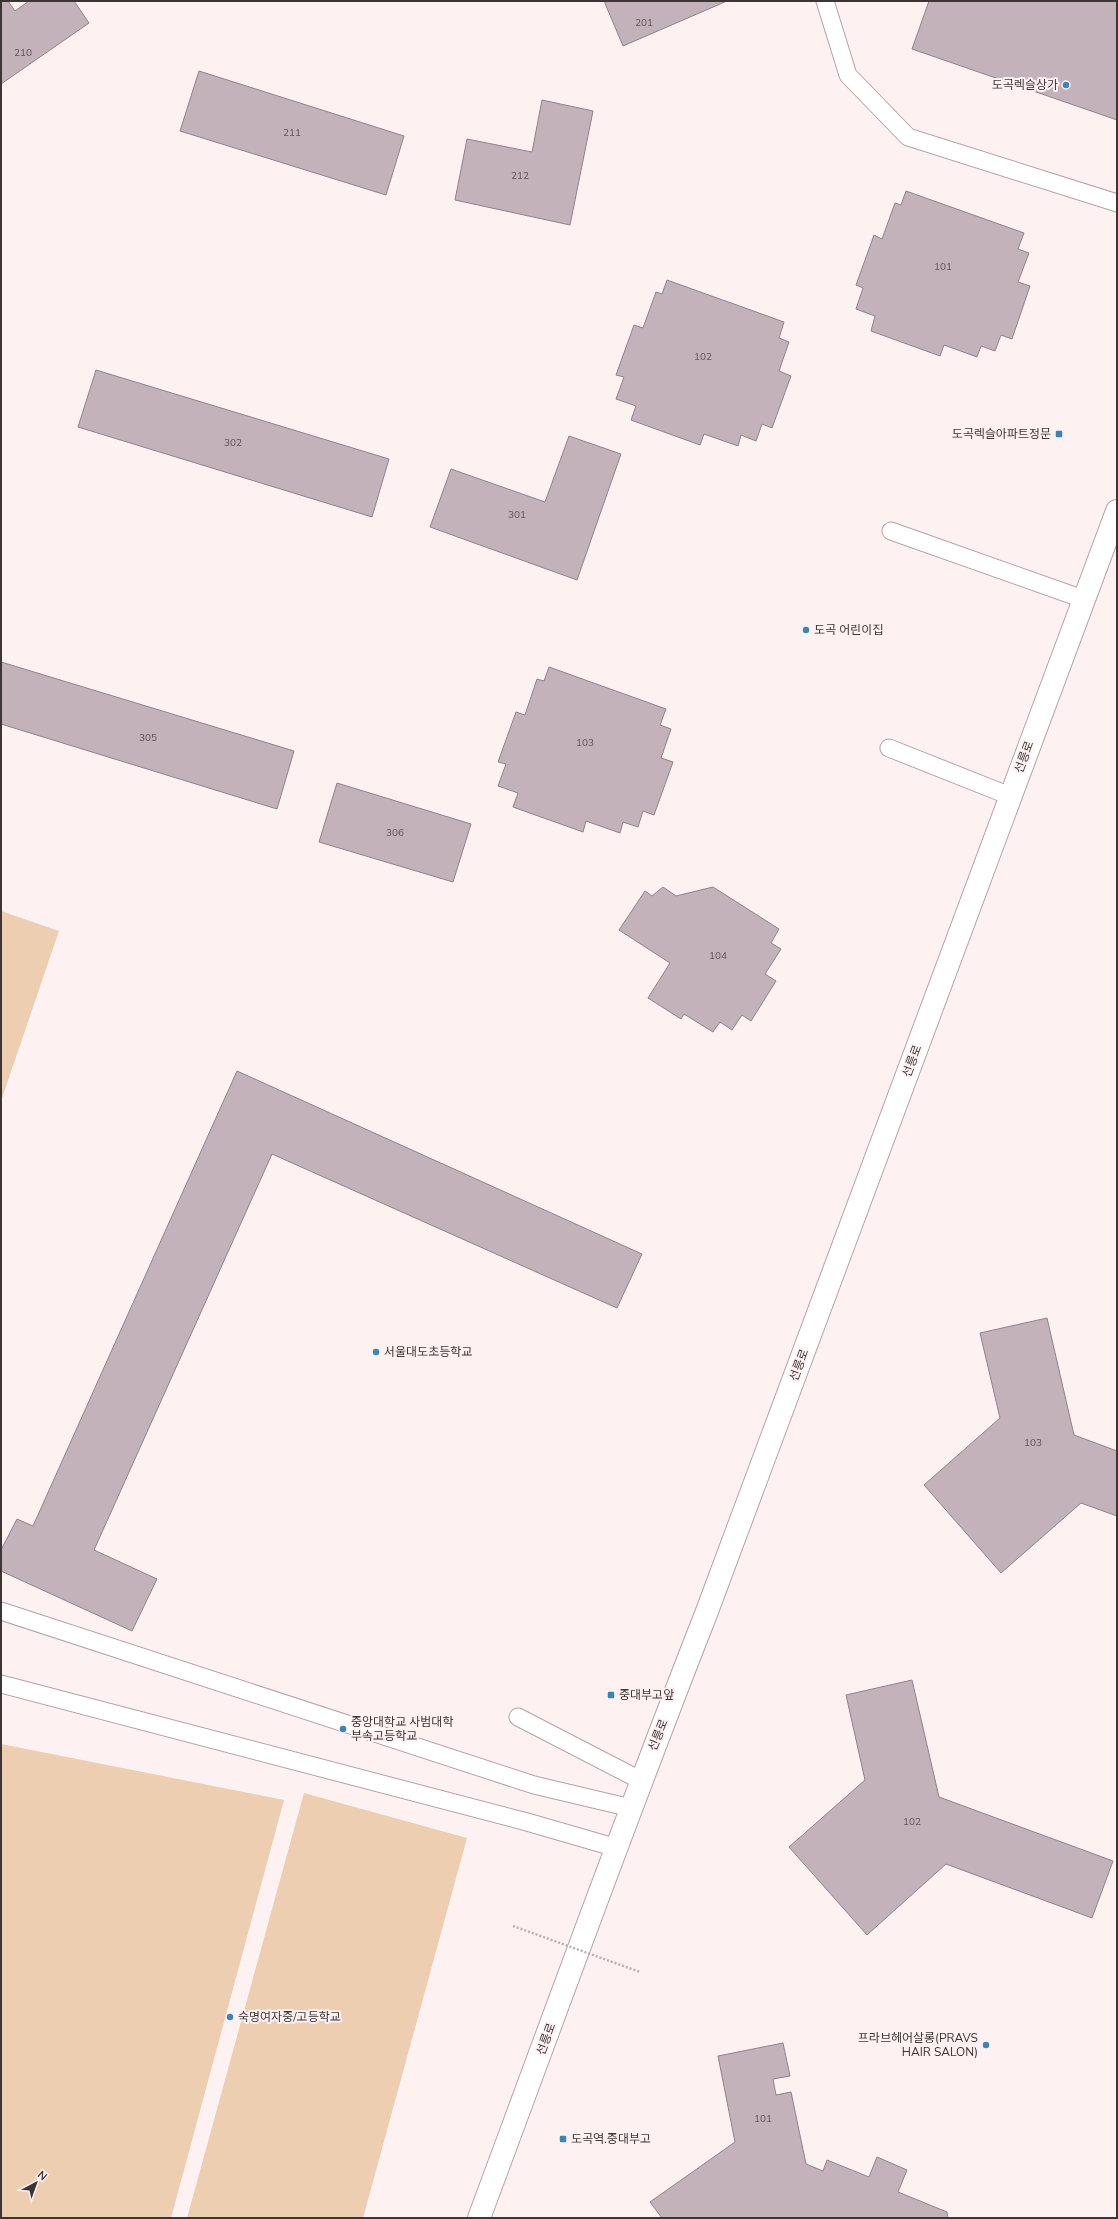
<svg xmlns="http://www.w3.org/2000/svg" width="1118" height="2219" viewBox="0 0 1118 2219" font-family="'Nunito Sans','Noto Sans KR',sans-serif">
	<rect width="100%" height="100%" fill="#fef1f2"/>
	<!-- green -->
	<path fill="#edceb0" d="M1,911L59,931L1,1101Z
		M1,1744L284,1800L171,2218H1Z
		M304,1793L467,1838L363,2218H187Z"/>
	<!-- building -->
	<path fill="#c3b2ba" stroke="#918189" d="M1,1H8L15,11L29,1H74L89,23L1,84Z
		M604,1H727L623,46Z
		M929,1H1117V120L912,49Z
		M199,71L404,136L386,195L180,131Z
		M542,100L593,111L570,225L455,200L467,139L532,152Z
		M906,191L1024,233L1018,249L1029,253L1018,282L1030,286L1012,339L1001,335L995,351L981,346L977,357L944,345L940,356L871,331L875,316L856,309L863,288L856,285L874,235L882,239L895,203L901,205Z
		M667,280L784,322L779,338L789,342L779,371L791,376L772,428L762,424L756,441L741,435L738,446L704,434L700,445L631,420L636,406L616,399L624,377L616,375L634,325L643,328L656,292L662,294Z
		M96,370L389,459L372,517L78,427Z
		M569,436L621,454L577,580L430,527L451,469L545,502Z
		M1,662L294,751L277,809L1,724Z
		M549,667L666,709L660,725L671,729L661,758L673,762L654,815L643,811L638,827L623,822L620,833L586,821L583,832L513,807L518,793L498,786L506,764L498,762L516,712L525,715L537,679L544,681Z
		M337,783L471,824L453,882L319,842Z
		M663,887L676,896L713,887L779,929L771,943L781,949L765,974L776,981L751,1021L742,1015L732,1030L720,1022L713,1032L684,1014L681,1019L648,998L670,963L619,930L645,891L652,896Z
		M237,1071L642,1254L617,1308L272,1154L94,1550L157,1579L132,1631L1,1571V1550L17,1519L33,1526Z
		M1047,1318L1074,1435L1117,1451V1516L1081,1503L1001,1573L924,1485L1000,1418L980,1333Z
		M912,1680L939,1797L1113,1861L1092,1918L946,1864L867,1935L789,1847L865,1780L846,1695Z
		M783,2043L790,2076L773,2079L776,2095L791,2092L806,2164L823,2171L827,2160L869,2177L877,2157L907,2170L898,2192L947,2212L948,2218H662L650,2202L735,2142L718,2056Z"/>
	<g fill="none" stroke-linecap="round" stroke-linejoin="round">
		<defs>
			<path id="service" d="M825,1L848,75L908,137L1117,203
				M891,531L1083,599
				M889,748L1010,796
				M1,1611L534,1785L631,1808
				M1,1684L527,1822L617,1848
				M518,1717L640,1780"/>
			<path id="secondary" d="M479,2218C554,2017 627,1814 706,1614L1117,511"/>
		</defs>
		<!-- service casing -->
		<use href="#service" stroke="#b5a3a4" stroke-width="19"/>
		<!-- secondary casing -->
		<use href="#secondary" stroke="#b5a3a4" stroke-width="24"/>
		<!-- service -->
		<use href="#service" stroke="#fff" stroke-width="17"/>
		<!-- secondary -->
		<use href="#secondary" stroke="#fff" stroke-width="22"/>
		<!-- path-bridge -->
		<path stroke="#baafb0" stroke-width="2.5" stroke-dasharray="2 2" stroke-linecap="butt" d="M513,1926L640,1972"/>
	</g>
	<!-- markers -->
	<g fill="#3886b8" stroke="#fef1f2" stroke-width="1.5">
		<circle cx="1066" cy="85" r="4"/>
		<rect x="1055" y="430" width="8" height="8" rx="2"/>
		<circle cx="806" cy="630" r="4"/>
		<circle cx="376" cy="1352" r="4"/>
		<rect x="607" y="1691" width="8" height="8" rx="2"/>
		<circle cx="343" cy="1729" r="4"/>
		<circle cx="230" cy="2017" r="4"/>
		<circle cx="986" cy="2045" r="4"/>
		<rect x="559" y="2135" width="8" height="8" rx="2"/>
	</g>
	<g text-anchor="middle" dominant-baseline="central" stroke-width="4" stroke-linejoin="round" paint-order="stroke">
		<!-- number labels -->
		<g font-size="10" fill="#5e5456">
			<text x="644" y="23">201</text>
			<text x="23" y="53">210</text>
			<text x="292" y="133">211</text>
			<text x="520" y="176">212</text>
			<text x="943" y="267">101</text>
			<text x="703" y="357">102</text>
			<text x="233" y="443">302</text>
			<text x="517" y="515">301</text>
			<text x="148" y="738">305</text>
			<text x="585" y="743">103</text>
			<text x="395" y="833">306</text>
			<text x="718" y="956">104</text>
			<text x="1033" y="1443">103</text>
			<text x="912" y="1822">102</text>
			<text x="763" y="2119">101</text>
		</g>
		<!-- poi labels -->
		<g font-size="12" fill="#3c3435" stroke="#fef1f2" text-anchor="start">
			<text x="1058" y="85" text-anchor="end">도곡렉슬상가</text>
			<text x="1051" y="434" text-anchor="end">도곡렉슬아파트정문</text>
			<text x="814" y="630">도곡 어린이집</text>
			<text x="384" y="1352">서울대도초등학교</text>
			<text x="619" y="1695">중대부고앞</text>
			<text x="351" y="1722">중앙대학교 사범대학<tspan x="351" dy="14">부속고등학교</tspan></text>
			<text x="238" y="2017">숙명여자중/고등학교</text>
			<text x="978" y="2038" text-anchor="end">프라브헤어살롱(PRAVS<tspan x="978" dy="14">HAIR SALON)</tspan></text>
			<text x="571" y="2139">도곡역.중대부고</text>
		</g>
		<!-- street labels -->
		<g font-size="12" fill="#3c3435" stroke="#fef1f2">
			<text transform="translate(1024 757) rotate(-70)">선릉로</text>
			<text transform="translate(912 1061) rotate(-70)">선릉로</text>
			<text transform="translate(799 1365) rotate(-70)">선릉로</text>
			<text transform="translate(658 1735) rotate(-68)">선릉로</text>
			<text transform="translate(546 2039) rotate(-70)">선릉로</text>
		</g>
	</g>
	<!-- border -->
	<rect width="1118" height="2219" fill="none" stroke="#3c3435" stroke-width="4"/>
	<!-- north arrow -->
	<g transform="translate(36 2183) rotate(41)" stroke="#fef1f2" stroke-width="3" paint-order="stroke">
	<path d="M0-3L7 15L0 10L-7 15Z" fill="#3c3435"/>
	<text y="-6" font-size="11" font-weight="bold" text-anchor="middle" fill="#3c3435">N</text>
	</g>
</svg>
